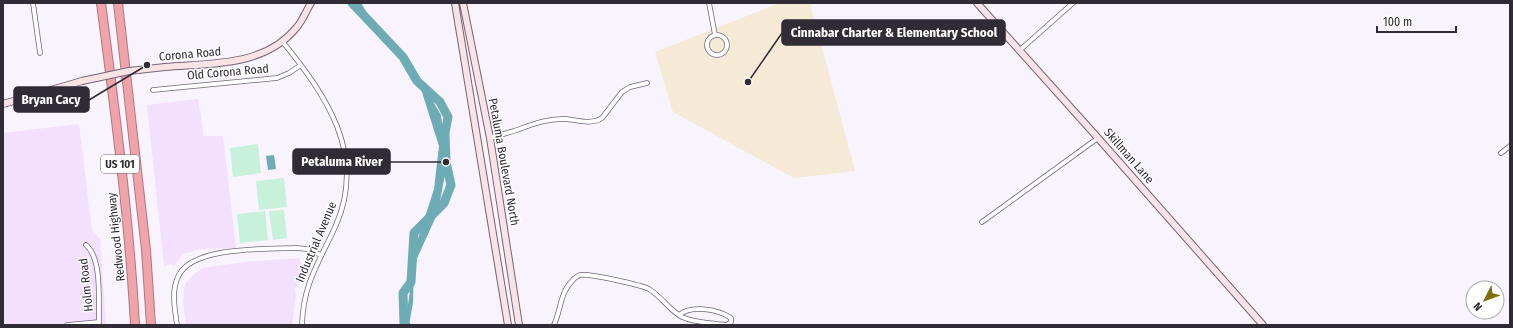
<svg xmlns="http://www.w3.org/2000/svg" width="1513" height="328" viewBox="0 0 1513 328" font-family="'Fira Sans Condensed',sans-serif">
	<rect width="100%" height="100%" fill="#f8f3fc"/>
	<!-- built -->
	<path fill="#f2e0fe" d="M198,99L204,136H223L236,248L200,249L183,254L174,266L171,264L164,266L147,105Z
		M79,124L92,231L100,239L106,325H3V133Z
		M299,258L302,265L304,275L301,277L295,289L296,296L292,325H186L183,301L185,284L194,274L203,268L245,262Z"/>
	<!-- education -->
	<path fill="#f4ead5" d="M780,3H810L855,171L794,178L673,112L655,52Z"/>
	<!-- green -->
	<path fill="#c8f1db" d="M258,144L261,173L233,177L230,148Z
		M284,178L287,207L259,210L256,181Z
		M284,210L287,238L273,240L269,211Z
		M265,211L268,240L240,243L237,214Z"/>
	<!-- water -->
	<path fill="#6dacb4" d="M352,3H361L374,25L417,74L441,115L447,164L438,212L414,265L413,303L409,325H405L410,291L408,270L434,189L439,146L420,86L397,55L355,9Z
		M274,155L276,169L268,170L266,156Z"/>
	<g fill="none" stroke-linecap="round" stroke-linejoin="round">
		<!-- river -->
		<path stroke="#6dacb4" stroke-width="9" d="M352,3L403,57L417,81L440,102L448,117L445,133L446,162L451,185L444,203L414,233L411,282L403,293L404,323L406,325"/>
		<defs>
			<path id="street" d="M33,3L40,53
				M709,3L715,35
				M707 45a10 10 0 1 1 20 0a10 10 0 1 1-20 0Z
				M282,41C326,95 367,154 336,225C320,261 303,283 302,325
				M1020,50L1073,3
				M153,90L277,78L289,73L301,65
				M490,138C499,135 508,133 517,130C533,124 548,118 566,119C577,120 592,125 602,118L622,92L630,87L647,83
				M1501,153L1510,146
				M982,222L1098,138
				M86,245C103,259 98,304 99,325
				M67,325L99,322
				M177,325C175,310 171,291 178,277C190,246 268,249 297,248L307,249L321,255
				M554,325C561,310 560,292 573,280C574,278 578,276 580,275C588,273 641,285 649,289C662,297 669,310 682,317C695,323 713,323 727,325L731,322V318C718,309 692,305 679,315"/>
			<path id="secondary" d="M455,3L508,325
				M463,3L490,138L519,325
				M977,3L1098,138L1263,325
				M165,67C211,63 265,67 297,27C303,20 306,11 311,3
				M3,104L82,81"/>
			<path id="highway" d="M101,3C115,110 129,217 135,325
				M118,3L146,250L151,325"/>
		</defs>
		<!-- street casing -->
		<use href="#street" stroke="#72667a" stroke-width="5.5"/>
		<!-- secondary casing -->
		<use href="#secondary" stroke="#72667a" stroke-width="8"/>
		<!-- highway casing -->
		<use href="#highway" stroke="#ad7980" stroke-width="10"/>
		<!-- street -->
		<use href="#street" stroke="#fff" stroke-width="4"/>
		<!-- secondary -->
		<use href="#secondary" stroke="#fae3e5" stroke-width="6"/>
		<!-- highway -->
		<use href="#highway" stroke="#f0a3a9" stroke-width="8"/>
		<defs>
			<path id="secondary-bridge" d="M82,81L129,71L165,67"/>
		</defs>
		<!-- secondary-bridge casing -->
		<use href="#secondary-bridge" stroke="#72667a" stroke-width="8" stroke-linecap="butt"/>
		<!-- secondary-bridge -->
		<use href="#secondary-bridge" stroke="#fae3e5" stroke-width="6"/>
	</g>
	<g text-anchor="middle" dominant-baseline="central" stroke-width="3" stroke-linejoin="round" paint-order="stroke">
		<!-- shield labels -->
		<rect fill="#fff" stroke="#6e6b71" stroke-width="1" x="101" y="155" width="38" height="18" rx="3"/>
		<g font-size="11" font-weight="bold" fill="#302b34">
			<text x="120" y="164">US 101</text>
		</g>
		<!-- street labels -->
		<g font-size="12" fill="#302b34" stroke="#fff">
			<text transform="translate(190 54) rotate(-5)">Corona Road</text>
			<text transform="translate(228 72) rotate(-5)">Old Corona Road</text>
			<text transform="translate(1129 156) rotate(49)">Skillman Lane</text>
			<text transform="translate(504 162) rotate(80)">Petaluma Boulevard North</text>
			<text transform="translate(116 237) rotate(-96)">Redwood Highway</text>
			<text transform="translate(316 242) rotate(-67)">Industrial Avenue</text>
			<text transform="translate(86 285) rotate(-96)">Holm Road</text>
		</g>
	</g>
	<!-- callouts -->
	<path fill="none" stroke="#302b34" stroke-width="1.5" d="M748 82L782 33M147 65L89 100M446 162L390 162"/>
	<g fill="#302b34" stroke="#fff" stroke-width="1.5">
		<circle cx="748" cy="82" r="4"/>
		<circle cx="147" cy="65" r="4"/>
		<circle cx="446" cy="162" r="4"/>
	</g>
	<g fill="#302b34" stroke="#302b34" stroke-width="1.5">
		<rect x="782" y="20" width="223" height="25" rx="4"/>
		<rect x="14" y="87" width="75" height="25" rx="4"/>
		<rect x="293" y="149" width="97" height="25" rx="4"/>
	</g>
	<g font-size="13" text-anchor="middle" font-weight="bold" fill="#fff">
		<text x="894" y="37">Cinnabar Charter &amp; Elementary School</text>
		<text x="51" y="104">Bryan Cacy</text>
		<text x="342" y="166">Petaluma River</text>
	</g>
	<!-- border -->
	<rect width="1513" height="328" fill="none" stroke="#302b34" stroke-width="8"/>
	<!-- north arrow -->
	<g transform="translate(1485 300) rotate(228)"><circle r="19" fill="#ffffff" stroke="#acaaae"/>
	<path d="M0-3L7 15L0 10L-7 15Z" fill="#7b6e0b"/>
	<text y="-6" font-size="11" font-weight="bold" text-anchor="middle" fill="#302b34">N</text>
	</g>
	<!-- scale -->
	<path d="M1377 26v6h79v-6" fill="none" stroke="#302b34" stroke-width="2"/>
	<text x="1383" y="26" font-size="12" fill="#302b34" stroke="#ffffff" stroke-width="3" paint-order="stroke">100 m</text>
</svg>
